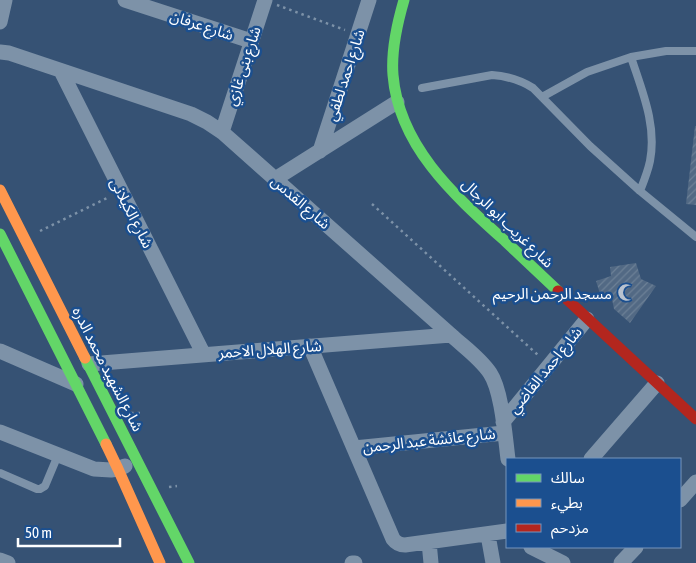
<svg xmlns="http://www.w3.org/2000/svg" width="696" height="563" viewBox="0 0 696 563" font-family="'Asap Condensed','Noto Sans Arabic',sans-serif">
	<defs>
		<pattern id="building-hatch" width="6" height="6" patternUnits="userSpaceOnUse" patternTransform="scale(1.25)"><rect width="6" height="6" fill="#526984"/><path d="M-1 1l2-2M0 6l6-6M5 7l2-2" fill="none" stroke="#6c8096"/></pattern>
	</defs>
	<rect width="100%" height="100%" fill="#365274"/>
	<!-- building -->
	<path fill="url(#building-hatch)" d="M695,126H696V205L686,204Z
		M636,263L641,279L656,286L630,323L614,309L612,299L602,300L596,281L611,276L610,267Z"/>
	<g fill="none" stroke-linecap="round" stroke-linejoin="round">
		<!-- path -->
		<path stroke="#7d92a8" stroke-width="2.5" stroke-dasharray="2.5 4" stroke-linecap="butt" d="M277,5L345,30
			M372,204L539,356
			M40,231L109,197
			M131,413H140
			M169,487L177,486"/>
		<!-- lane -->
		<path stroke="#7d92a8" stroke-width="8" d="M631,57C642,91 657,125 650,161C648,171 644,181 640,191
			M422,88L492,75C507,76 520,80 533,88L590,146L640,191L696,237
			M542,97L587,72L631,57L666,51H696
			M0,473L37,489H40L45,486L58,455"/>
		<!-- street -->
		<path stroke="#7d92a8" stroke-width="15" d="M125,0L251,41
			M0,22L5,0
			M0,52L9,53L191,114L207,122L222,132L451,335C464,347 480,358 490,373C502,391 505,436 508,459
			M61,71L204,355
			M222,132L265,0
			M320,151L369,0
			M275,179L397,102
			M310,346L393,539C396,543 399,545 405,545L507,531
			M0,351L76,384
			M89,364L451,335
			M503,422L587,319
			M0,432L94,469L111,470L118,469L125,466
			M354,448L504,433
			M591,459L657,383
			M680,500L696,482
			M488,535L493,563
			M429,542L431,563
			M531,547L563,563
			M0,560L8,563
			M352,563H355
			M621,563L636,547"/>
		<!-- fast -->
		<path stroke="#63d668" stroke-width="11" d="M404,0C397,24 391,50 393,75C399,147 455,196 505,241C523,258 540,274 558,291
			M0,234L106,444
			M85,358L189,563"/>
		<!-- slow -->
		<path stroke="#ff974d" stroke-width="11" d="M0,190L85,358
			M106,444L118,469L160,563"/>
		<!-- jam -->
		<path stroke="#b3261e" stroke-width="11" d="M558,291L696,419"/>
	</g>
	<!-- icons -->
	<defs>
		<symbol id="mosque-bare" viewBox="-9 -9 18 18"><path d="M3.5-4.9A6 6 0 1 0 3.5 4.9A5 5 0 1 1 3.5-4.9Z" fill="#b9c2ce" stroke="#1b4f8f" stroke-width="2.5" paint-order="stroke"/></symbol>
	</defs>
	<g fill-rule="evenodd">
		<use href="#mosque-bare" x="614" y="280" width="25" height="25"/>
	</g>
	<g text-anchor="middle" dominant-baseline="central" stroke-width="5" stroke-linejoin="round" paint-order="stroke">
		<!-- street labels -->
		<g font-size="15" fill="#fff" stroke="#1b4f8f">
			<text transform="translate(202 25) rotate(18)">شارع عرفان</text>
			<text transform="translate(243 66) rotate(-72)">شارع بنى غازي</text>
			<text transform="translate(345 75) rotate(-72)">شارع احمد لطفي</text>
			<text transform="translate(301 202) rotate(41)">شارع القدس</text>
			<text transform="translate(132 213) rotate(63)">شارع الكيلانى</text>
			<text transform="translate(508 223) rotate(44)">شارع غريب ابو الرجال</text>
			<text transform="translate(270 349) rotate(-4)">شارع الهلال الاحمر</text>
			<text transform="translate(108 369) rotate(63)">شارع الشهيد محمد الدره</text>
			<text transform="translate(545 370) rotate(-51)">شارع احمد القاضي</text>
			<text transform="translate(429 440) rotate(-6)">شارع عائشة عبد الرحمن</text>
		</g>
		<!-- poi labels -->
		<g font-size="15" fill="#fff" stroke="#1b4f8f" text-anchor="end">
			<text x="612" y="293">مسجد الرحمن الرحيم</text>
		</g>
	</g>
	<!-- legend -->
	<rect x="506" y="458" width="175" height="90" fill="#1b4f8f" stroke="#7695bc"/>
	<rect x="516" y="474" width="25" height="8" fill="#63d668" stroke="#7695bc"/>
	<text x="551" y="483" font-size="15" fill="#ffffff">سالك</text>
	<rect x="516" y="499" width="25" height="8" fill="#ff974d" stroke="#7695bc"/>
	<text x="551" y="508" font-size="15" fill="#ffffff">بطيء</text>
	<rect x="516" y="524" width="25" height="8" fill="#b3261e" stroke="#7695bc"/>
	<text x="551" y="533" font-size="15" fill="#ffffff">مزدحم</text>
	<!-- scale -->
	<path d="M18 538v8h102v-8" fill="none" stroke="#ffffff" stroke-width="2.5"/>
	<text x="25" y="538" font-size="15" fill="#ffffff" stroke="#1b4f8f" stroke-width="4" paint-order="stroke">50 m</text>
</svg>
